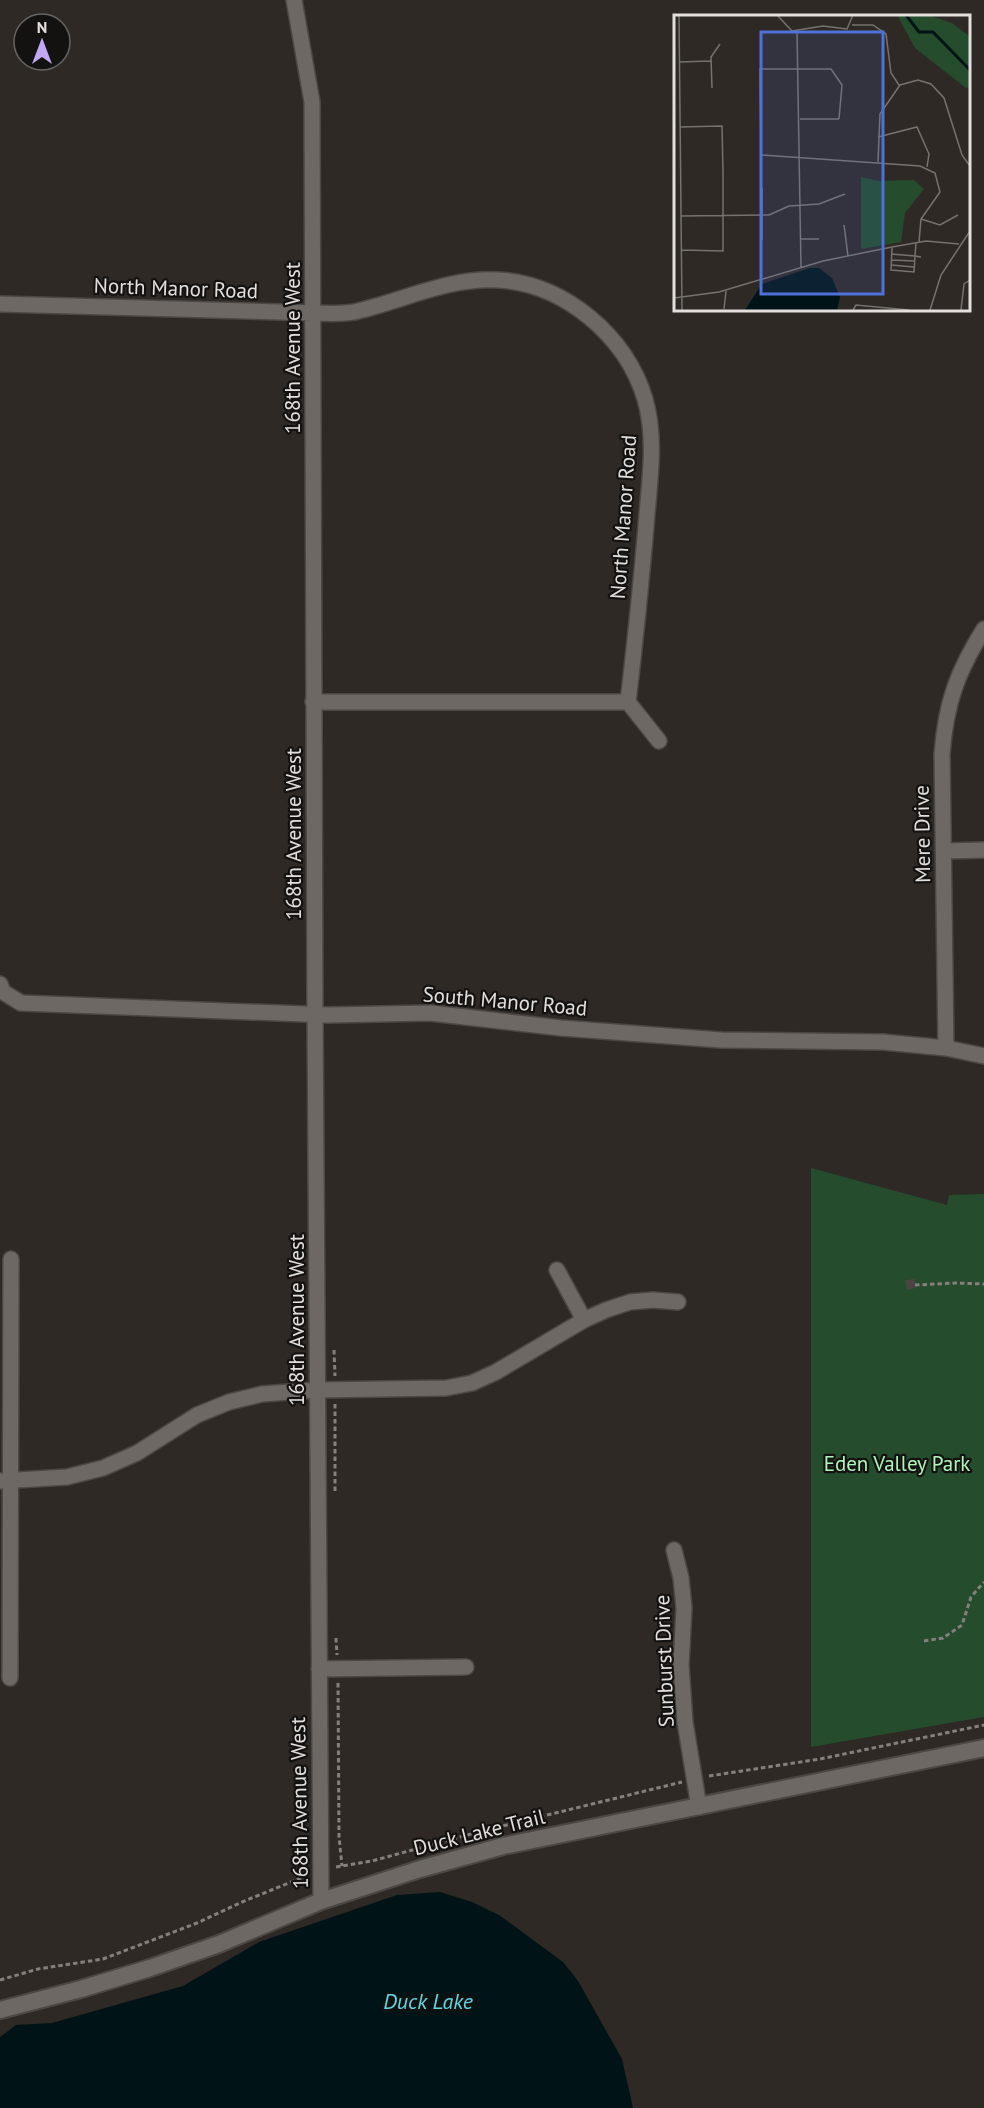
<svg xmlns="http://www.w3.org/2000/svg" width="984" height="2108" viewBox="0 0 984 2108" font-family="'PT Sans',sans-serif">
	<rect width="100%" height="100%" fill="#2e2925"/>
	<!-- green -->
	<path fill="#244c2d" d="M811,1168L947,1205L949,1195L984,1194V1717L811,1747Z"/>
	<!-- water -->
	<path fill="#001316" d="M440,1892L472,1902L499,1915L563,1962L578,1981L622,2059L633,2108H0V2037L16,2025L52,2023L183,1986L259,1942L397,1895Z"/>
	<!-- building -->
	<path fill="#4a4540" d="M915,1279L916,1288L907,1290L905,1280Z"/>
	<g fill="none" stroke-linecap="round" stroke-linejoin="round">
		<defs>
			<path id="minor" d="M294,0L312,102L315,1014L321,1901
				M0,304L313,313C327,313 344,315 358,311C405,300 449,277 499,280C565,284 626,336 645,399C657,440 649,484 646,526C641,585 635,643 628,702
				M313,702H628
				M628,702L659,741
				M944,851L984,850
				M0,984L3,992L21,1003L329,1015L430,1013L561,1028L721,1040L883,1042L946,1048L984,1056
				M946,1048L942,754C946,703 957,672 984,629
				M557,1270L584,1320
				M0,1481L67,1477L103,1468L137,1453L197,1415L229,1402L262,1394L318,1390L446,1388L472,1383L496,1372L584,1320L606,1310L630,1302L653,1300L678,1302
				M674,1550L681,1578L684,1608L681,1665L685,1722L699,1807
				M319,1669L466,1667
				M10,1678L11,1259"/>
			<path id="tertiary" d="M0,2010L81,1989L150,1968L219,1944L321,1901L420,1869L503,1846L984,1748"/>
		</defs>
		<!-- minor casing -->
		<use href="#minor" stroke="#4b4744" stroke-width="18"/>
		<!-- tertiary casing -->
		<use href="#tertiary" stroke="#4b4744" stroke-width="20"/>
		<!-- path -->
		<path stroke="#85807d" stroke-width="3" stroke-dasharray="4.5 3" stroke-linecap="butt" d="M915,1285L956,1283L984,1284
			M334,1350L335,1376
			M335,1404V1493
			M336,1638L337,1655
			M924,1641L943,1638L962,1625L971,1597L984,1582
			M338,1683L339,1837L342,1866
			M709,1776L820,1759L984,1725
			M336,1867L372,1861L482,1831L682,1782
			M0,1980L38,1969L103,1959L197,1923L242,1902L306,1876"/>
		<!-- minor -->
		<use href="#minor" stroke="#6d6863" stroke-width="15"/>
		<!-- tertiary -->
		<use href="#tertiary" stroke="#6d6863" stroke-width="16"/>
	</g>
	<g text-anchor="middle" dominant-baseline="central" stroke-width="4.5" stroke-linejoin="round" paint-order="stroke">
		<!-- street labels -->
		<g font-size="21" fill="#e2dfdc" stroke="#141210">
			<text transform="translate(176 288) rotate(2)">North Manor Road</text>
			<text transform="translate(292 348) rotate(-90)">168th Avenue West</text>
			<text transform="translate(623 517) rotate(-86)">North Manor Road</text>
			<text transform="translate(293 834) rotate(-90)">168th Avenue West</text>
			<text transform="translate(922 834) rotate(-91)">Mere Drive</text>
			<text transform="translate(505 1001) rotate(5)">South Manor Road</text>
			<text transform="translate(296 1320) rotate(-90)">168th Avenue West</text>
			<text transform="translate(664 1661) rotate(-92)">Sunburst Drive</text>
			<text transform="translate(299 1803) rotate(-91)">168th Avenue West</text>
			<text transform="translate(479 1832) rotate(-14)">Duck Lake Trail</text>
		</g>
		<!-- park labels -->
		<g font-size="21" fill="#adf5ba" stroke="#141210">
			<text x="897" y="1463">Eden Valley Park</text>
		</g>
		<!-- water labels -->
		<g font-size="22" font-style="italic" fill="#5fd7e3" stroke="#141210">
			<text x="428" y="2001">Duck Lake</text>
		</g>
	</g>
	<!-- overview -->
	<g transform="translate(674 15)">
		<rect width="296" height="296" fill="#2e2925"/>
		<path d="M223,0H254L278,8L295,21V72L292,73L241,33ZM187,162L204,166L240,165L250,174L231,198L227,227L187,234Z" fill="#244c2d"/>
		<path d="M136,253H145L158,263L166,282L163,295H71L88,269Z" fill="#001316"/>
		<path fill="none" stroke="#001316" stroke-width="3" d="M232,0L245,17H259L296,55"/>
		<path fill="none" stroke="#76726e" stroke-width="1.5" d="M5,0L8,295M103,0L118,16L149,11L173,14L179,0M178,10H199L212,19L217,58L225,70M123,16L127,253M5,47L37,46M38,73L37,42L46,29M126,104H165M165,104L168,70L157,54H86L87,140L246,151L261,158L266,177L247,204L245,227M6,112L48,111L49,157V236L8,235M204,122L243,112L255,139L253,152M204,147L206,99L226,70L244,65L257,69L270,83L288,140L296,151M7,201L95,200L115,191L145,189L171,179M247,204L266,210L284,200M170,210L174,241M126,224H145M88,225V173M242,228L241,241L247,242M218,233L217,255L240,257L241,241M217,239L241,241M217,245L241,246M217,250L240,252M0,283L45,277L149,246L218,232L252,226L285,229M50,294L52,276M179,295L182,290L235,295M256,295L267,260L296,216M287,295L290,269L296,265"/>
		<path fill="#4e72d9" fill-opacity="0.15" stroke="#4e72d9" stroke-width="3" d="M87,17H209V279H87Z"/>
		<rect width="296" height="296" fill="none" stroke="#e2dfdc" stroke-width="3"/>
	</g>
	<!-- north arrow -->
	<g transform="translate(42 42)"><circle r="28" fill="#141210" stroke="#666462" stroke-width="1.5"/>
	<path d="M0-4.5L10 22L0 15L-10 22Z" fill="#c0a8f4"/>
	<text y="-9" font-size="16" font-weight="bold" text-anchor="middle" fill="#e2dfdc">N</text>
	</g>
</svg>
